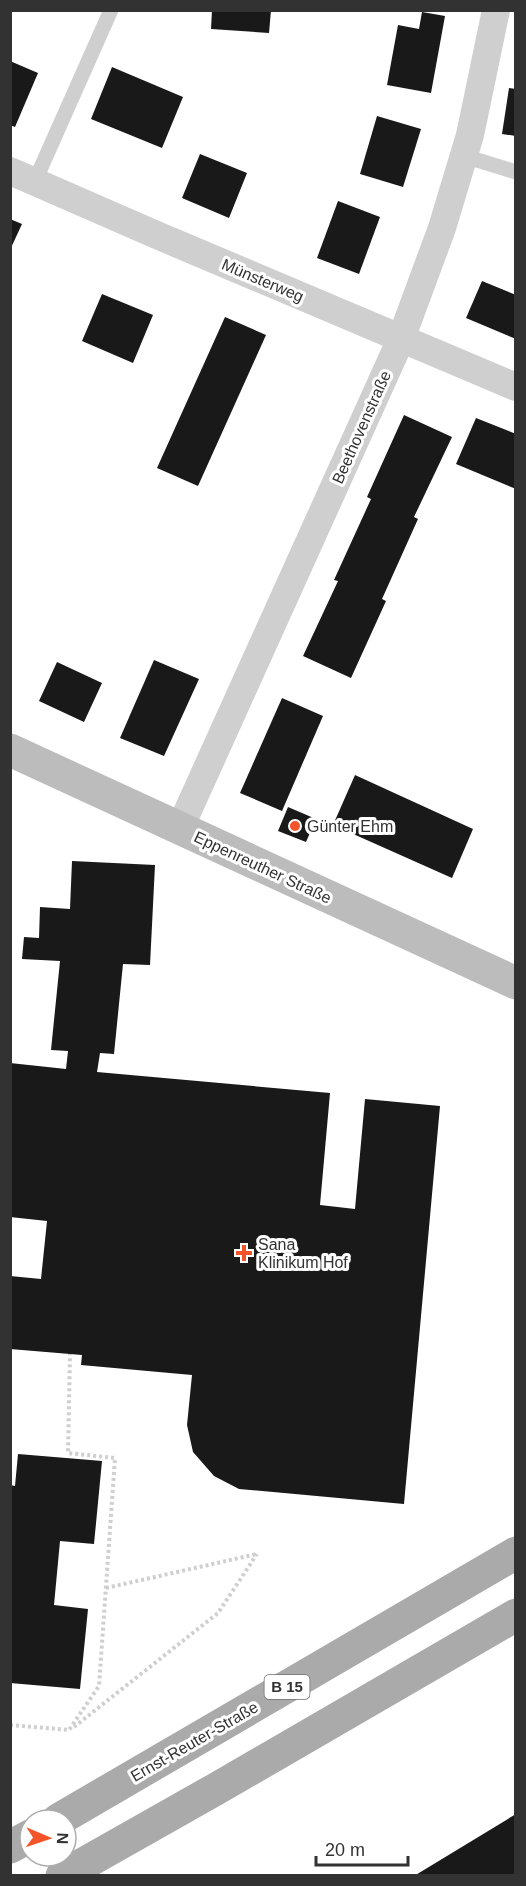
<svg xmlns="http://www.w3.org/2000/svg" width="526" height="1886" viewBox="0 0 526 1886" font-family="Arial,sans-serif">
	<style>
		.building { fill: #191919 }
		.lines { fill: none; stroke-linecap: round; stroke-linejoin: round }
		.path { stroke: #cfcfcf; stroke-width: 4; stroke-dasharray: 3 3; stroke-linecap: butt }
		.service { stroke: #cfcfcf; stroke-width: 15 }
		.minor { stroke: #cfcfcf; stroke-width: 28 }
		.secondary { stroke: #bcbcbc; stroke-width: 33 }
		.primary { stroke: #aaa; stroke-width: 33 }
		.poi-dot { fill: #f3542a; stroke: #fff; stroke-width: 2 }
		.labels { text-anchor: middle; stroke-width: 6; stroke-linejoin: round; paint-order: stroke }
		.shield { fill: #fff; stroke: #707070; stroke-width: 1.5 }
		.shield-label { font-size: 15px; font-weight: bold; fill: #323232 }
		.street-label { font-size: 16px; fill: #323232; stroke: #fff }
		.poi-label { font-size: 16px; fill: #323232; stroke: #fff; text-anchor: start }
	</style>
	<rect width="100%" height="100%" fill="#fff"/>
	<!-- building -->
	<g class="building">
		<path d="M212,10H271L269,33L211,29Z"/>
		<path d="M422,12L445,16L431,93L387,85L398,25L419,29Z"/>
		<path d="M10,61L38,73L15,127L10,125Z"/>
		<path d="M112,67L183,97L162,148L91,119Z"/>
		<path d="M509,88L516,89V136L502,134Z"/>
		<path d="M377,116L421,129L403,187L360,174Z"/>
		<path d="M200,154L247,173L229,218L182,198Z"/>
		<path d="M338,201L380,217L359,274L317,258Z"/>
		<path d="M10,219L22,224L10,250Z"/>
		<path d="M482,281L516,295V339L466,318Z"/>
		<path d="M102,294L153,315L133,363L82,341Z"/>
		<path d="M225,317L266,335L198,486L157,468Z"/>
		<path d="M404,415L452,437L414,517L418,519L382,599L386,601L351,678L303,656L338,581L334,580L371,499L367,497Z"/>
		<path d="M476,418L516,434V489L456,464Z"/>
		<path d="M154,660L199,679L164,756L120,738Z"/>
		<path d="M57,662L102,683L84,722L39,701Z"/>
		<path d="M282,698L323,716L282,811L240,793Z"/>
		<path d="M355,775L473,829L452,878L333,825Z"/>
		<path d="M288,807L316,819L306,842L278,831Z"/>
		<path d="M72,861L155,865L150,965L123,964L114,1054L100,1053L97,1072L330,1093L320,1205L355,1209L365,1099L440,1106L404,1504L239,1489L214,1476L193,1452L187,1425L192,1375L81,1365L82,1355L10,1349V1276L41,1279L47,1221L10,1217V1063L66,1069L68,1051L51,1050L60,961L22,959L24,937L39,938L40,907L70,909Z"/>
		<path d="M18,1454L102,1461L94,1544L60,1541L54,1605L88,1609L80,1689L10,1683V1485L15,1486Z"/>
		<path d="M516,1814V1876H414Z"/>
	</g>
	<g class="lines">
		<!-- path -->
		<g class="path">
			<path d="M106,1588L257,1554"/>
			<path d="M10,1725L69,1730L99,1686L115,1458L68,1453L70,1354"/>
			<path d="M74,1727L218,1613L257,1554"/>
		</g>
		<!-- service -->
		<g class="service">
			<path d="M464,156L516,172"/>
			<path d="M35,181L111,10"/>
		</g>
		<!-- minor -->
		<g class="minor">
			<path d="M10,171L152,233L516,387"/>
			<path d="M180,828L401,339L442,228L470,135L496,10"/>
		</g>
		<!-- secondary -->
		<path class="secondary" d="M10,750L516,983"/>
		<!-- primary -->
		<g class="primary">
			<path d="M58,1820L516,1553"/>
			<path d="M10,1847L30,1836"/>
			<path d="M62,1876L216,1789L516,1615"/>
		</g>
	</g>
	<!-- markers -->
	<g class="poi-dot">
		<circle cx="295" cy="826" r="6"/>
		<path d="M241 1244h6v6h6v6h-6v6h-6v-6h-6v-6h6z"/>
	</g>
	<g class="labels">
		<!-- shield labels -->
		<rect class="shield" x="264.5" y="1675" width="45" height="24" rx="4.5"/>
		<g class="shield-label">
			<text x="287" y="1692">B 15</text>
		</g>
		<!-- street labels -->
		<g class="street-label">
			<text transform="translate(263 280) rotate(23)" y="6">Münsterweg</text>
			<text transform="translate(361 427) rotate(-66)" y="6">Beethovenstraße</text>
			<text transform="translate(263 867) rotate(25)" y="6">Eppenreuther Straße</text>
			<text transform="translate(194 1741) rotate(-30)" y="6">Ernst-Reuter-Straße</text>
		</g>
		<!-- poi labels -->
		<g class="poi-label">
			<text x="307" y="832">Günter Ehm</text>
			<text x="258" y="1250">Sana<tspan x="258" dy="18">Klinikum Hof</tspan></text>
		</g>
	</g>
	<!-- border -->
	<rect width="526" height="1886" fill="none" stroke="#323232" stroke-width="24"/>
	<!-- north arrow -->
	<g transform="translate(48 1838) rotate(92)"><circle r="28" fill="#ffffff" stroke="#adadad" stroke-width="1.5"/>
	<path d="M0-4.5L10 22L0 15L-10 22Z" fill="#f3542a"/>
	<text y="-9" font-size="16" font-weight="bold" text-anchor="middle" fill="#323232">N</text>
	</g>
	<!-- scale -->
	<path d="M316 1856v9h92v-9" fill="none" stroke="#323232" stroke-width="3"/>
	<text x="325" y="1856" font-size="18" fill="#323232" stroke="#ffffff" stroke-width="4.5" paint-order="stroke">20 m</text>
</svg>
